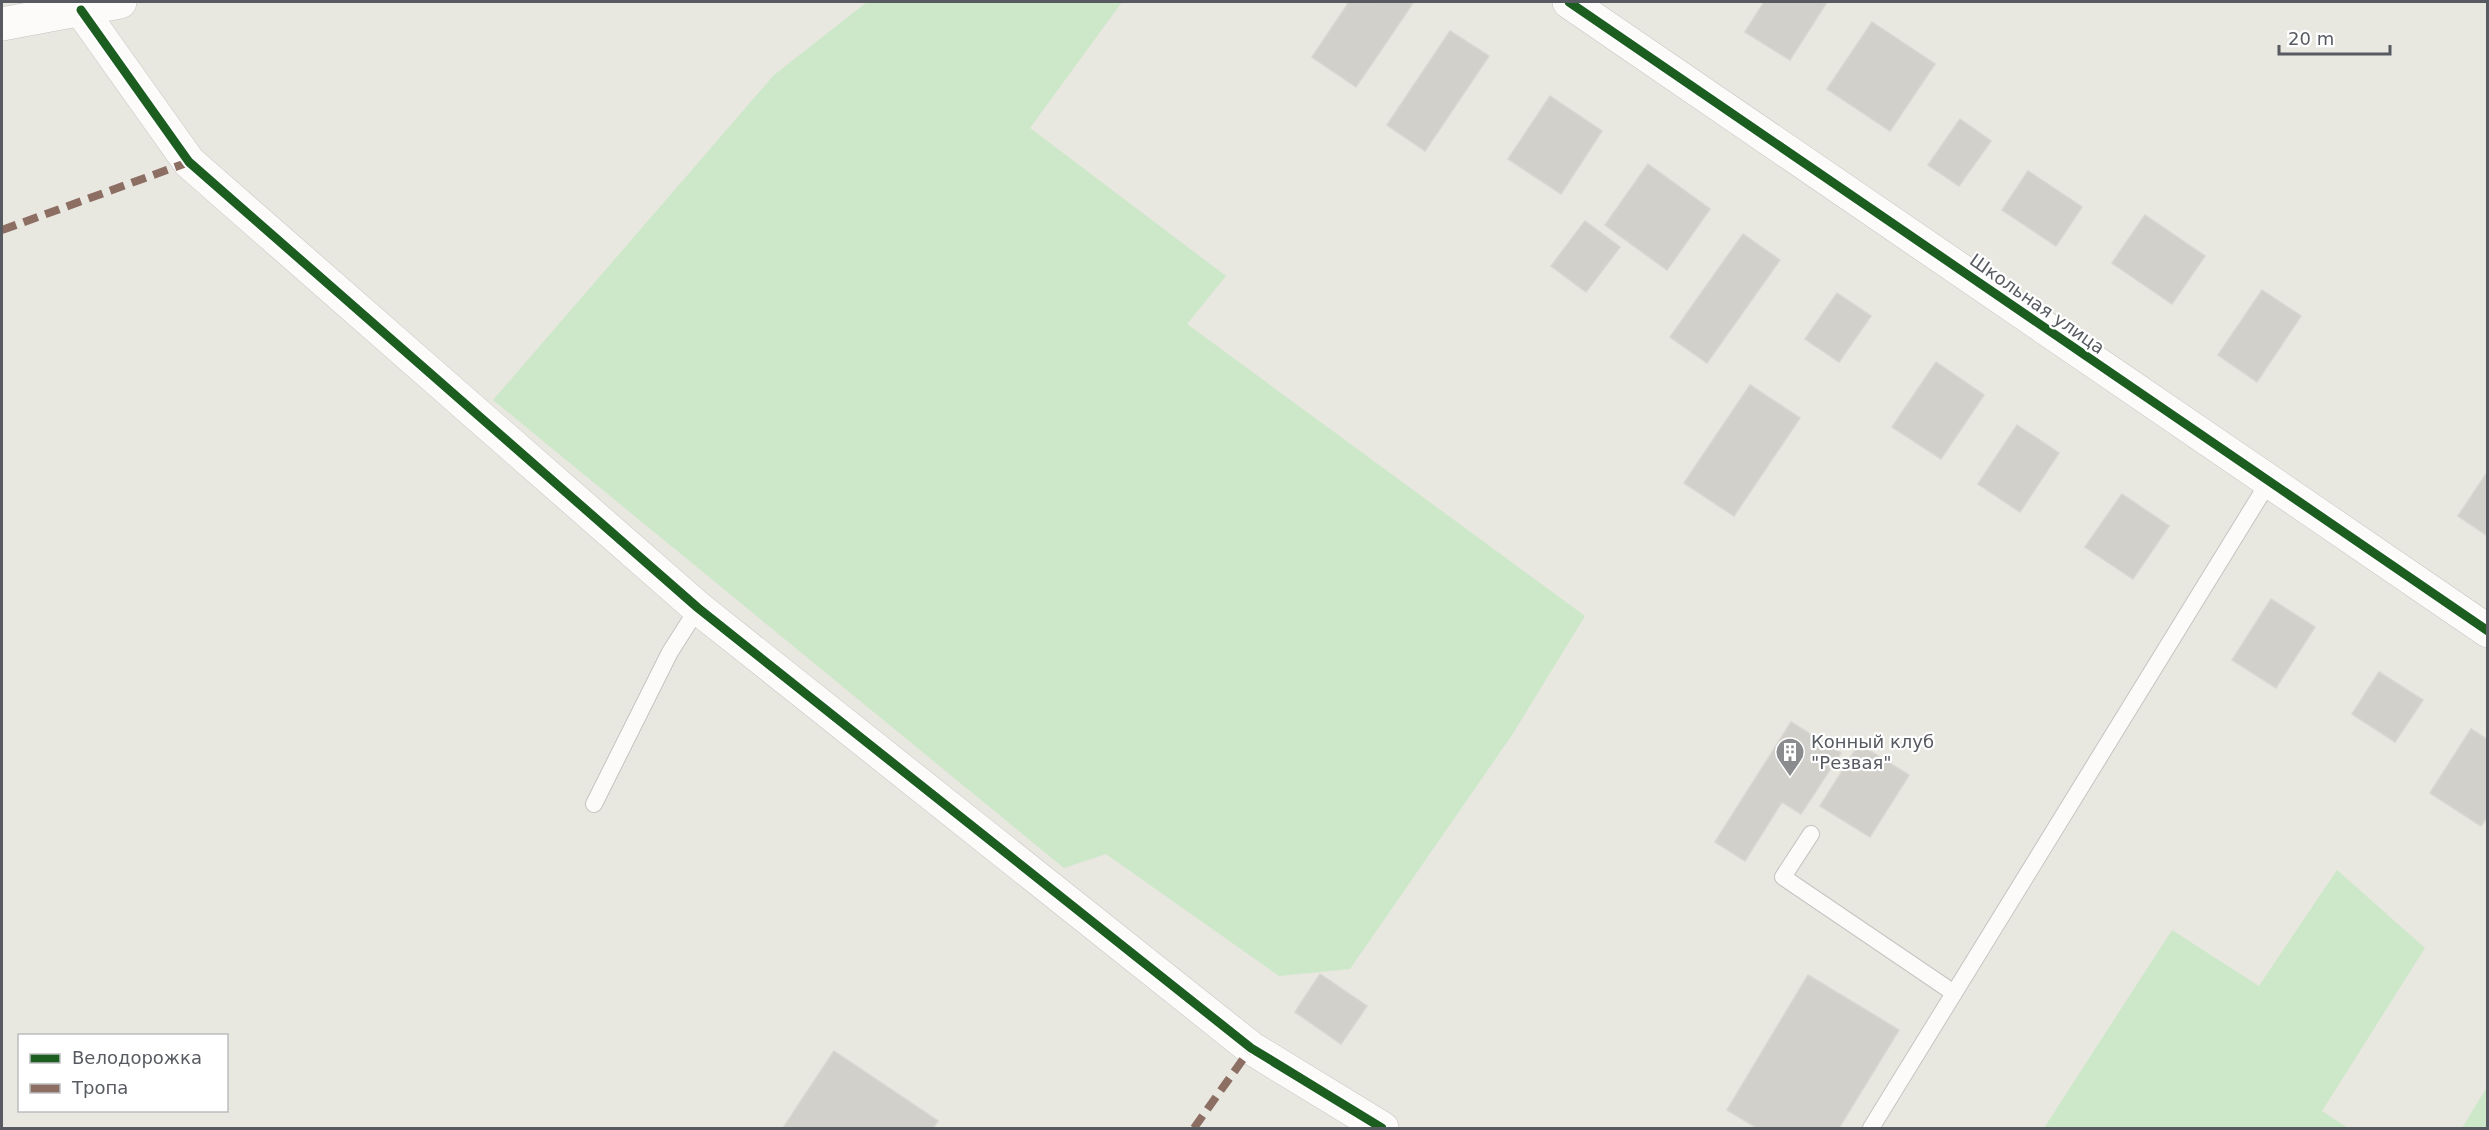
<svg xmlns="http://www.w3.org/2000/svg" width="2489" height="1130" viewBox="0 0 2489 1130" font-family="'DejaVu Sans',sans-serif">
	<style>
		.green { fill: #cce8c9 }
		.building { fill: #d2d0cb; stroke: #d8d6d0; stroke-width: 1.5 }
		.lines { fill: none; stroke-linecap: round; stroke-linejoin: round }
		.service-casing { stroke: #c4c5c3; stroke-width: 18 }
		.minor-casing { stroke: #c4c5c3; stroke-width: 34 }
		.service { stroke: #fcfbfa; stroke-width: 16 }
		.minor { stroke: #fcfbfa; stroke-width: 33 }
		.quiet { stroke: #8d6e63; stroke-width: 8; stroke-dasharray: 15 8; stroke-linecap: butt }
		.cycleway-casing { stroke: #fff; stroke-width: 13 }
		.cycleway { stroke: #1b5e20; stroke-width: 9 }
		.labels { text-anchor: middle; stroke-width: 4.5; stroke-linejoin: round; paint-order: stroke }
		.street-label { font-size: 18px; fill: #575b61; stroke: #fff }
		.poi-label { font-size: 18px; fill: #575b61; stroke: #fff; text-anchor: start }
	</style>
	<rect width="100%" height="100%" fill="#e8e7e0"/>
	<!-- green -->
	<g class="green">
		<path d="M867,2H1122L1030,128L1226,276L1187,324L1585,616L1512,735L1350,969L1279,976L1106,854L1064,868L493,400L774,75Z"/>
		<path d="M2337,870L2425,948L2322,1111L2348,1128H2044L2172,930L2259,986Z"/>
		<path d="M2487,1087V1128H2462Z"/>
	</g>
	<!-- building -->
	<g class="building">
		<path d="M1349,2L1413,3L1356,87L1312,57Z"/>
		<path d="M1764,2H1827L1790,60L1745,32Z"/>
		<path d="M1872,22L1935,64L1890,131L1827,89Z"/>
		<path d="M1450,31L1489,56L1425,151L1387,125Z"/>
		<path d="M1550,96L1602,131L1561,194L1508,159Z"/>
		<path d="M1960,119L1991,141L1959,186L1928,165Z"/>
		<path d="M1648,164L1710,209L1667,270L1605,225Z"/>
		<path d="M2028,171L2082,207L2056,246L2002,210Z"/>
		<path d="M2145,215L2205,256L2172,304L2112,263Z"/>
		<path d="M1585,221L1620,247L1586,292L1551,266Z"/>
		<path d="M1743,234L1780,260L1707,363L1670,337Z"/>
		<path d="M2262,290L2301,316L2257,382L2218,355Z"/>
		<path d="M1837,293L1871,316L1839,362L1805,339Z"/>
		<path d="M1936,362L1984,395L1941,459L1892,427Z"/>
		<path d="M1750,385L1800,418L1734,516L1684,483Z"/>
		<path d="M2017,425L2059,453L2020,512L1978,484Z"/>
		<path d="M2488,471V536L2458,516Z"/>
		<path d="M2122,494L2169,526L2133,579L2085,547Z"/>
		<path d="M2271,599L2315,627L2276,688L2232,660Z"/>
		<path d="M2379,672L2423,700L2395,742L2352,714Z"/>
		<path d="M1791,722L1841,753L1801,814L1782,802L1745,861L1715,842Z"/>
		<path d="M2471,729L2488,740V816L2481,826L2430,793Z"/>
		<path d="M1859,744L1909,775L1870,837L1820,806Z"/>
		<path d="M1320,974L1367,1006L1341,1044L1295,1012Z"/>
		<path d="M1808,975L1899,1030L1839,1128H1757L1727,1110Z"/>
		<path d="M834,1051L938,1121L933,1128H783Z"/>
	</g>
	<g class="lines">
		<!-- service casing -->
		<g class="service-casing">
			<g id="service">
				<path d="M594,804L670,652L698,608"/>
				<path d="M1811,834L1783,877L1954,993"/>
				<path d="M1871,1128L2268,483"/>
			</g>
		</g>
		<!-- minor casing -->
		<g class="minor-casing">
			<g id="minor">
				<path d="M1569,2L2488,631"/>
				<path d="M81,10L189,162L698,608L1251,1048L1382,1128"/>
				<path d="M2,24L120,2"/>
			</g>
		</g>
		<!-- service -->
		<use href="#service" class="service"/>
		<!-- minor -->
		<use href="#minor" class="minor"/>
		<!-- quiet -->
		<g class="quiet">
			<path d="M2,230L189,162"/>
			<path d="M1194,1128L1251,1048"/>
		</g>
		<!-- cycleway casing -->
		<g class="cycleway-casing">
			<g id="cycleway">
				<path d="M1569,2L2488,631"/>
				<path d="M81,10L189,162L698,608L1251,1048L1382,1128"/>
			</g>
		</g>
		<!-- cycleway -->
		<use href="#cycleway" class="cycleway"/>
	</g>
	<!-- icons -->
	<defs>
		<g id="building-pin" transform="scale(1.5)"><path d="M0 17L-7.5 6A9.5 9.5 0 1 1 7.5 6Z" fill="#8a8c8d" stroke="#fff"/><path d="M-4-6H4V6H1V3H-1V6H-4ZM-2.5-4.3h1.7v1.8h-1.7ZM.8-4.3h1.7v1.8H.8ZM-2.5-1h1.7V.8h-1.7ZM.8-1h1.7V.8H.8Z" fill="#fff"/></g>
	</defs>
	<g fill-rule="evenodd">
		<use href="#building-pin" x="1790" y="752"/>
	</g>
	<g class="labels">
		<!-- street labels -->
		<g class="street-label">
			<text transform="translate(2037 304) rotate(35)" y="6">Школьная улица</text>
		</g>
		<!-- poi labels -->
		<g class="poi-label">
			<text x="1811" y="748">Конный клуб<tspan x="1811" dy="21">"Резвая"</tspan></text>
		</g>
	</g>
	<!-- border -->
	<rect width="2489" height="1130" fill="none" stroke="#575b61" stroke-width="6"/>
	<!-- legend -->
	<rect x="18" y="1034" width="210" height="78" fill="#ffffff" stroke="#bcbdc0" stroke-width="1.5"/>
	<rect x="30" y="1054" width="30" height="9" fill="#1b5e20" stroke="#bcbdc0" stroke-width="1.5"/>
	<text x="72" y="1064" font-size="18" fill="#575b61">Велодорожка</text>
	<rect x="30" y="1084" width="30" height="9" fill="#8d6e63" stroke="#bcbdc0" stroke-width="1.5"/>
	<text x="72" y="1094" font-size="18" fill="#575b61">Тропа</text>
	<!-- scale -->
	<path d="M2279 45v9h111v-9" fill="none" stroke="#575b61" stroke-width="3"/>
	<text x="2288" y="45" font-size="18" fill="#575b61" stroke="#ffffff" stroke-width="4.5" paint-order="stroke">20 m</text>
</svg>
